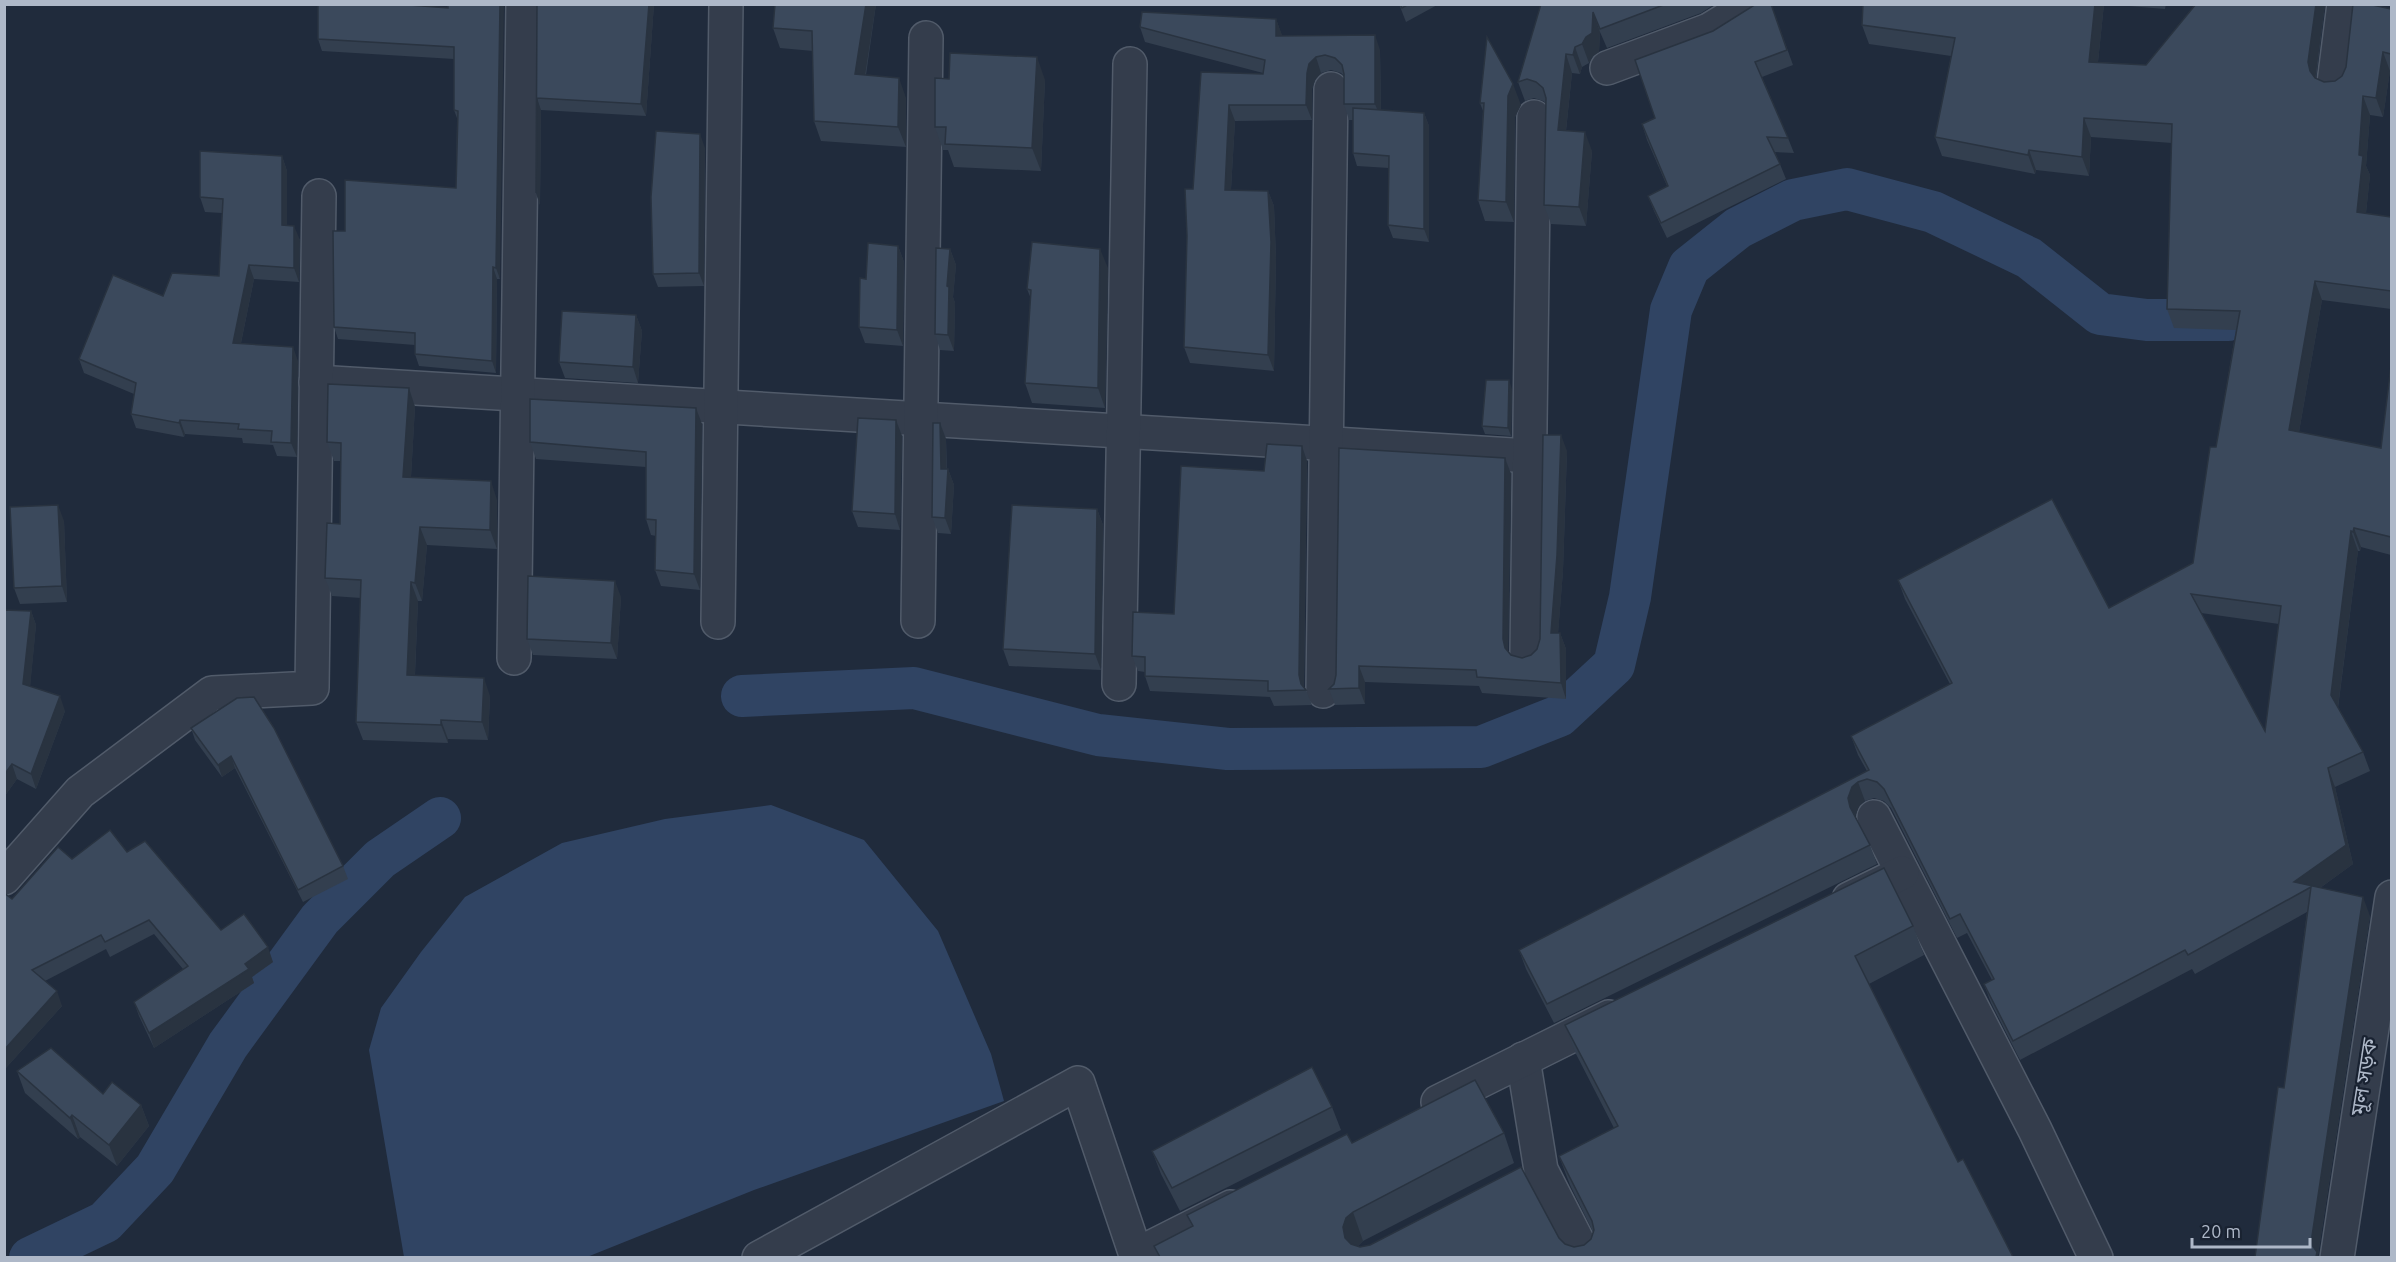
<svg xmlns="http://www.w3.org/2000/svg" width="2396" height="1262" viewBox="0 0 2396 1262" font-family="Ubuntu,'Noto Sans Bengali',sans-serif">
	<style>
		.water { fill: #304463 }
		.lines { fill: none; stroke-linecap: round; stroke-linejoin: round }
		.canal { stroke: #304463; stroke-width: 42 }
		.minor-casing { stroke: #515b6a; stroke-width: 36 }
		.minor { stroke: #343d4c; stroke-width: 33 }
		.wall { fill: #333f4f; fill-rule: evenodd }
		.shaded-wall { fill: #293340 }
		.building { fill: #3b495c; stroke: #293340; stroke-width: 1.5; fill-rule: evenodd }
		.labels { text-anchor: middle; stroke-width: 4.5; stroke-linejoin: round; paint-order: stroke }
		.street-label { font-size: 21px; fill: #aeb8c8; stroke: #192231 }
	</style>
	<rect width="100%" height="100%" fill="#202b3c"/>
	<!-- water -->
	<path class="water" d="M771,805L864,840L938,931L991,1054L1004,1101L754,1190L587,1257H404L369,1050L381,1008L421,952L465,897L562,843L665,819Z"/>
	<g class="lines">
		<!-- canal -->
		<g class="canal">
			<path d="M742,696L914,688L1098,735L1228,749L1481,747L1559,716L1614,665L1630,597L1671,310L1689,267L1738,228L1793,200L1847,189L1933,212L2029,258L2100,314L2147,320H2228"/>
			<path d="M30,1258L105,1222L155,1169L228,1045L320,919L380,859L440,818"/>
		</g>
		<!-- minor casing -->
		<g class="minor-casing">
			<g id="minor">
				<path d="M1607,68L1709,30L1752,4"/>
				<path d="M2334,83L2344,4"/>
				<path d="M316,382L1530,456"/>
				<path d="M918,621L926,38"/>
				<path d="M718,622L726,4"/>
				<path d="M1527,655L1534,117"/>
				<path d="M514,658L523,4"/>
				<path d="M1119,684L1130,64"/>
				<path d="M1323,691L1331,89"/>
				<path d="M1874,817L2035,1130L2096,1258"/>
				<path d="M4,878L80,792L212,693L312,688L319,196"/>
				<path d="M1849,899L1902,873"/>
				<path d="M1523,1059L1541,1170L1586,1258"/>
				<path d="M1438,1102L1609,1017"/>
				<path d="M759,1258L1078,1083L1136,1255L1231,1207"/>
				<path d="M2337,1258L2392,897"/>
			</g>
		</g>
		<!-- minor -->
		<use href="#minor" class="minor"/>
	</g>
	<!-- wall -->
	<g class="wall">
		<path d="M537,4H654L646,116L541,110L540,205L536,193Z"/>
		<path d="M775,4H876L866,75L906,98V147L821,141L814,121L813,51L780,48L773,28Z"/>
		<path d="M1399,4H1439L1406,22Z"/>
		<path d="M1541,4H1715L1701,13L1607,48L1600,32L1599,52L1593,56L1589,63L1582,67L1580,74L1572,73L1566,131L1592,151L1586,226L1551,224L1544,205L1546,103L1543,101L1534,98L1525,101L1518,82Z"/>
		<path d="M1771,4L1793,65L1762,77L1788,138L1794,153L1775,152L1786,179L1667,238L1654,211L1648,196L1667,186L1647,140L1642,124L1655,118L1713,31Z"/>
		<path d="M1863,4H2104L2098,62L2146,65L2196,4H2325L2316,79L2324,82L2335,81L2342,76L2391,9V72L2390,71L2383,117L2370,115L2366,166L2370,175L2366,213L2391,217V309L2322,300L2299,432L2381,448L2391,366V555L2361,547L2360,551H2358L2338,708L2363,752L2370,771L2335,787L2353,864L2320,888L2370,916L2318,1255L2319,1257H2255L2284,1088L2307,912L2195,974L2192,969L2020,1060L1991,1003L1984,984L1992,980L1967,933L1957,938L1891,808L1884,801L1874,798L1865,801L1859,806L1855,816L1870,845L1877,864L1554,1023L1526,969L1519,950L1867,771L1858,755L1851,736L1950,684L1905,599L1898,580L2109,608L2193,563L2216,447L2236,330L2174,328L2167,309L2172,143L2091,137L2089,176L2036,170L2035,174L1942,156L1935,137L1951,56L1869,44L1862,25ZM2201,613L2279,624L2265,731Z"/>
		<path d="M2105,4H2166L2165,9Z"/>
		<path d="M448,8L500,279H497L496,373L419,366L415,354V345L338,339L334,327L345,231L456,188L457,118L454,110V59L322,51L318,39Z"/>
		<path d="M1276,19L1282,36L1380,50L1381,110L1424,113L1429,126V242L1393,238L1388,225L1389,168L1357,166L1353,153V120H1349L1344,104V76L1341,73L1331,70L1321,73L1315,80L1312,89V120L1235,121L1231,190L1268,191L1274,206L1276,258L1274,371L1190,363L1184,347L1201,72L1263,74V73L1145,42L1140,27Z"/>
		<path d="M949,79L1045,80L1041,171L954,167L948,150H943L935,127Z"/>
		<path d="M1480,103L1521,105L1515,117L1514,222L1485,221L1478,200L1483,111Z"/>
		<path d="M705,148L704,286L658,287L653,274Z"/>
		<path d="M282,156L287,171V226L300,240L299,282L254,279L241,343L298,361L297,457L277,456L273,445L243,443L242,438L185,434L184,437L136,428L131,414L134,394L84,373L79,359L163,296L219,276L222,213L205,212L200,197Z"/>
		<path d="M898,246L904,262L903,346L865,343L859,327Z"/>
		<path d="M950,249L956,265L953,297L955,303L954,351L940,350L935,334Z"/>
		<path d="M1108,268L1105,408L1032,403L1025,383L1031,299L1027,289Z"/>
		<path d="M636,315L642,331L638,383L565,378L559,362Z"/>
		<path d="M409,388L415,407L411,477L497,500V549L427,545L422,601H418L415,675L490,696L488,740L448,739V743L363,740L356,722L361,598L332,596L325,578L340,524L341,461H334L327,442Z"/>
		<path d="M1512,389L1511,436L1485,434L1482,426Z"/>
		<path d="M896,420L902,436L900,530L858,527L852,511Z"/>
		<path d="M940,423L946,439L947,469H948L954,485L951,534L938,533L932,517Z"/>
		<path d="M702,424L700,590L661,586L655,570L656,536L651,535L646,519V467L536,459L530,442Z"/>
		<path d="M1302,446L1307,461L1304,688L1306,690L1312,705L1274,706L1270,697L1150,691L1145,676V672L1138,671L1132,656L1174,614L1264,471Z"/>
		<path d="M1567,451L1563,571L1558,633H1560L1566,649V699L1482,693L1479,686L1365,682V704L1335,705L1329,689L1505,458L1511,474L1508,652L1511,655L1522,658L1531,655L1537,649L1540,639Z"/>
		<path d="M1097,509L1103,525L1101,670L1009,666L1003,649Z"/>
		<path d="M64,521L67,602L20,604L14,588Z"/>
		<path d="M621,597L617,659L533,655L527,639Z"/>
		<path d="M31,611L36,625L30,686L65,711L36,789L17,779L4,797Z"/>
		<path d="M254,697L343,866L348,879L303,902L235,768L222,777L195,740L191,728Z"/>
		<path d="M127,852L221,930L273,962L252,977L254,983L154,1048L139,1016L134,1002L183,969L154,934L110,957L106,949L45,981L62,1006L4,1070L12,899L72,859Z"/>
		<path d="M1913,926L1924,955L1869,984L1958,1162L2013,1257H1158L1154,1246L1191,1227L1187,1215L1352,1143L1504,1133L1514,1163L1363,1241L1358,1246L1360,1247L1559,1238L1565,1244L1574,1247L1584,1245L1591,1239L1593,1232L1570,1185L1559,1156L1614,1128L1576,1054L1565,1025Z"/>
		<path d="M17,1071L141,1105L149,1126L117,1166L80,1137L78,1139L25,1093Z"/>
		<path d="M1332,1107L1341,1130L1180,1211L1161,1174L1152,1151Z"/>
	</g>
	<!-- shaded-wall -->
	<g class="shaded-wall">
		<path d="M500,4H504L500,279L496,268Z"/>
		<path d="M649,4H654L646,116L641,104Z"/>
		<path d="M866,4H876L862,95L855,74Z"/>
		<path d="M2095,4H2104L2096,81L2089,62Z"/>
		<path d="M2316,4H2325L2315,81L2310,71L2308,62Z"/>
		<path d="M1593,12L1600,32L1599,52L1593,56L1589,63L1582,44Z"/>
		<path d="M1276,19L1282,35V52L1276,36Z"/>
		<path d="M1375,35L1380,50L1381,119L1375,104Z"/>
		<path d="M1575,47L1582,67L1580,74L1573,55Z"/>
		<path d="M2383,52L2390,71L2383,117L2376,98Z"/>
		<path d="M1566,54L1572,73L1564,149L1558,130Z"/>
		<path d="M1037,57L1045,80L1041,171L1032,148Z"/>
		<path d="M1316,57L1321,73L1315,80L1312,89V120L1306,105L1307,73L1309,64Z"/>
		<path d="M899,78L906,98V147L898,127Z"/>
		<path d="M1513,84L1521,105L1515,117L1514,222L1506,202L1508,96Z"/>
		<path d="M2363,96L2370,115L2366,166L2370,175L2364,231L2357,212L2359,155Z"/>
		<path d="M537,98L541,110L540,205L536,193Z"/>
		<path d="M1229,105L1235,121L1230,205L1225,190Z"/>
		<path d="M1424,113L1429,126V242L1424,229Z"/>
		<path d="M2084,118L2091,137L2089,176L2082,157Z"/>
		<path d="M1585,132L1592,151L1586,226L1579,207Z"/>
		<path d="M700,134L705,148L704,286L699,273Z"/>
		<path d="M2029,150L2036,170L2035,174L2028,155Z"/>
		<path d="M282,156L287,171V239L282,225Z"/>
		<path d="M1268,191L1274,206L1276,258L1274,371L1268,355Z"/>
		<path d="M294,226L300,240L299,282L294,268Z"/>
		<path d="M898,246L904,262L903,346L897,330Z"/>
		<path d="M950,249L956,265L953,297L955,303L954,351L948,335L947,286Z"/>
		<path d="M1100,249L1108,268L1105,408L1098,388Z"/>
		<path d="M249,265L254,279L238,357L233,343Z"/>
		<path d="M493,267L497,279L496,373L492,361Z"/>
		<path d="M2315,281L2322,300L2296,449L2289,430Z"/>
		<path d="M636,315L642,331L638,383L633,367Z"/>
		<path d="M293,347L298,361L297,457L291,443Z"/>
		<path d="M1509,380L1512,389L1511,436L1508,428Z"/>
		<path d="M409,388L415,407L410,495L403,477Z"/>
		<path d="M696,408L702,424L700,590L694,574Z"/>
		<path d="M180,420L185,434L184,437L179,423Z"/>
		<path d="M896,420L902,436L900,530L895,514Z"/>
		<path d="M940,423L946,439L947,485L941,469Z"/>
		<path d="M1561,435L1567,451L1563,571L1557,648L1551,633Z"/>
		<path d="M1302,446L1307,461L1304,691L1303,690L1299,675Z"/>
		<path d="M1505,458L1511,474L1508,655L1505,648L1503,639Z"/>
		<path d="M948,469L954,485L951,534L945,518Z"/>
		<path d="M491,481L497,500V549L490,530Z"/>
		<path d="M58,505L64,521L67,602L62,586Z"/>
		<path d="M1097,509L1103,525L1101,670L1095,654Z"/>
		<path d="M420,527L427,545L422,601L415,583Z"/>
		<path d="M2354,528L2361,547L2360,551L2353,532Z"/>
		<path d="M2351,531L2358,551L2337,714L2331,695Z"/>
		<path d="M615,581L621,597L617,659L611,643Z"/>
		<path d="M411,582L418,601L414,693L407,675Z"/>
		<path d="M31,611L36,625L29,699L23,684Z"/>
		<path d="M1560,633L1566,649V699L1561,683Z"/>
		<path d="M1359,666L1365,682V704L1359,688Z"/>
		<path d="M484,678L490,696L488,740L482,722Z"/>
		<path d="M60,696L65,711L36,789L31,774Z"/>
		<path d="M441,720L448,739V743L441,725Z"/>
		<path d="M231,756L235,768L222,777L218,765Z"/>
		<path d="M12,764L17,779L4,797V775Z"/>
		<path d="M2328,768L2335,787L2353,864L2313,893L2311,887L2294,882Z"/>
		<path d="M1858,782L1865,801L1859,806L1855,817L1850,807L1848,798L1852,787Z"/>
		<path d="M2363,897L2370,916L2318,1255L2319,1257H2316L2312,1245V1236Z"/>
		<path d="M268,947L273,962L252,977L254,983L154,1048L149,1033Z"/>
		<path d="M57,991L62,1006L4,1070V1050Z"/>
		<path d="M141,1105L149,1126L117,1166L109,1145Z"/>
		<path d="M72,1115L80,1137L78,1139L70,1118Z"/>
		<path d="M1353,1212L1363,1241L1357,1247L1353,1257L1345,1238L1343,1227L1346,1218Z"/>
	</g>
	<!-- building -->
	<g class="building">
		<path d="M318,4H396L448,8V4H500L496,268L493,267L492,361L415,354V333L334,327L333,231H345V180L456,188L458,111L454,110V47L318,39Z"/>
		<path d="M537,4H649L641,104L537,98L536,193Z"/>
		<path d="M775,4H866L855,74L899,78L898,127L814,121L812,31L773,28Z"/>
		<path d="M1400,4H1409L1402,8Z"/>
		<path d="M1541,4H1666L1600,29L1593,12L1592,33L1586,37L1582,44L1575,47L1573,55L1566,54L1558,130L1585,132L1579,207L1544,205L1546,98L1543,88L1536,82L1527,79L1518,82Z"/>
		<path d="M1756,4H1771L1787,50L1755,62L1788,138L1767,137L1780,164L1661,223L1648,196L1668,186L1642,124L1655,118L1635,60L1713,31Z"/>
		<path d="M1863,4H2095L2089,62L2146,65L2196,4H2316L2308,62L2310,71L2315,78L2324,82L2335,81L2342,76L2346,67L2353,4H2368L2391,9V54L2383,52L2376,98L2363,96L2359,155L2363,156L2357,212L2391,217V291L2315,281L2289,430L2381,448L2391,366V537L2354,528L2353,532L2351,531L2331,695L2363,752L2328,768L2346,845L2294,882L2363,897L2312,1236V1245L2317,1252L2316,1257H2255L2278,1087L2284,1088L2311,887L2188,955L2185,950L2013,1041L1984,984L1994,979L1960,914L1950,919L1884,789L1877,782L1867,779L1858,782L1852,787L1848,798L1850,807L1870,845L1547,1004L1519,950L1869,770L1851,736L1952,683L1898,580L2052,499L2109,608L2193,563L2210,447H2216L2240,311L2167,309L2172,124L2084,118L2082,157L2029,150L2028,155L1935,137L1955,38L1862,25ZM2191,594L2281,606L2265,731Z"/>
		<path d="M1142,12L1276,19V36L1375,35V104H1344V74L1342,65L1335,58L1325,55L1316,57L1309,64L1307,73L1306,105H1229L1225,190L1268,191L1271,242L1268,355L1184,347L1187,236L1185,189H1193L1201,72L1263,74L1265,60L1140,27Z"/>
		<path d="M1487,37L1513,84L1508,96L1506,202L1478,200L1484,103H1480Z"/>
		<path d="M950,53L1037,57L1032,148L945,144L946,127H935V78L949,79Z"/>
		<path d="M1353,108L1424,113V229L1388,225L1389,156L1353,153Z"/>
		<path d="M656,131L700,134L699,273L653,274L651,197Z"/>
		<path d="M200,151L282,156V225L294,226V268L249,265L233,343L293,347L291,443L271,442L272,431L238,429L239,424L180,420L179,423L131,414L136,383L79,359L113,275L163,296L172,273L219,276L223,199L200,197Z"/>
		<path d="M1032,242L1100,249L1098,388L1025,383L1031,290L1027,289Z"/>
		<path d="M868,243L898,246L897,330L859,327L860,278L866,279Z"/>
		<path d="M936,248L950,249L947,286L949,287L948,335L935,334Z"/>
		<path d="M562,311L636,315L633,367L559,362Z"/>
		<path d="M1486,380H1509L1508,428L1482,426Z"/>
		<path d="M328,384L409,388L403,477L491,481L490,530L420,527L415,583L411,582L407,675L484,678L482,722L441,720V725L356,722L361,580L325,578L327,523L340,524L341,443L327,442Z"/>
		<path d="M530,399L696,408L694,574L655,570L656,520L646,519V452L530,442Z"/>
		<path d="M858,418L896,420L895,514L852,511Z"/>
		<path d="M933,423H940L941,469H948L945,518L932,517Z"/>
		<path d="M1543,435H1561L1557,555L1551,633H1560L1561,683L1477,677L1476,670L1359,666V688L1329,689L1334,684L1336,675L1339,448L1505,458L1503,639L1505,648L1511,655L1522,658L1531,655L1537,649L1540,639Z"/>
		<path d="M1267,444L1302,446L1299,675L1301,684L1306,690L1268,691V681L1145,676V657L1132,656L1133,612L1174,614L1181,466L1264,471Z"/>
		<path d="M58,505L62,586L14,588L10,507Z"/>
		<path d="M1012,505L1097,509L1095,654L1003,649Z"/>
		<path d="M528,576L615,581L611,643L527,639Z"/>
		<path d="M4,610L31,611L23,684L60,696L31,774L12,764L4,775Z"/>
		<path d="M254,697L274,728L343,866L298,890L231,756L218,765L191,728L237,698Z"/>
		<path d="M110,830L127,852L145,841L221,930L244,914L268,947L245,964L249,969L149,1033L134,1002L188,966L149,920L105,942L101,935L32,970L57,991L4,1050V893L12,899L58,847L72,859Z"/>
		<path d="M1884,868L1913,926L1855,956L1958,1162L1963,1159L2013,1257H1160L1154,1246L1193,1226L1187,1215L1347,1134L1352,1143L1475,1080L1504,1133L1353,1212L1346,1218L1343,1227L1345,1238L1351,1244L1360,1247L1370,1245L1521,1167L1559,1238L1565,1244L1574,1247L1584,1245L1591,1239L1594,1230L1592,1221L1559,1156L1618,1126L1565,1025Z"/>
		<path d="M51,1048L103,1094L112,1082L141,1105L109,1145L72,1115L70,1118L17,1071Z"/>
		<path d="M1312,1067L1332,1107L1172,1188L1152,1151Z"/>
	</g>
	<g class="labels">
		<!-- street labels -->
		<g class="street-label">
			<text transform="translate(2364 1077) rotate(-81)" y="7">মূল সড়ক</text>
		</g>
	</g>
	<!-- border -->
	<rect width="2396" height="1262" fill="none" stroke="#aeb8c8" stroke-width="12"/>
	<!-- scale -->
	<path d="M2192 1238v9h118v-9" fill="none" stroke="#aeb8c8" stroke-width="3"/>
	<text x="2201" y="1238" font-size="18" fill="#aeb8c8" stroke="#192231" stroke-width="4.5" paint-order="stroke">20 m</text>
</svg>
